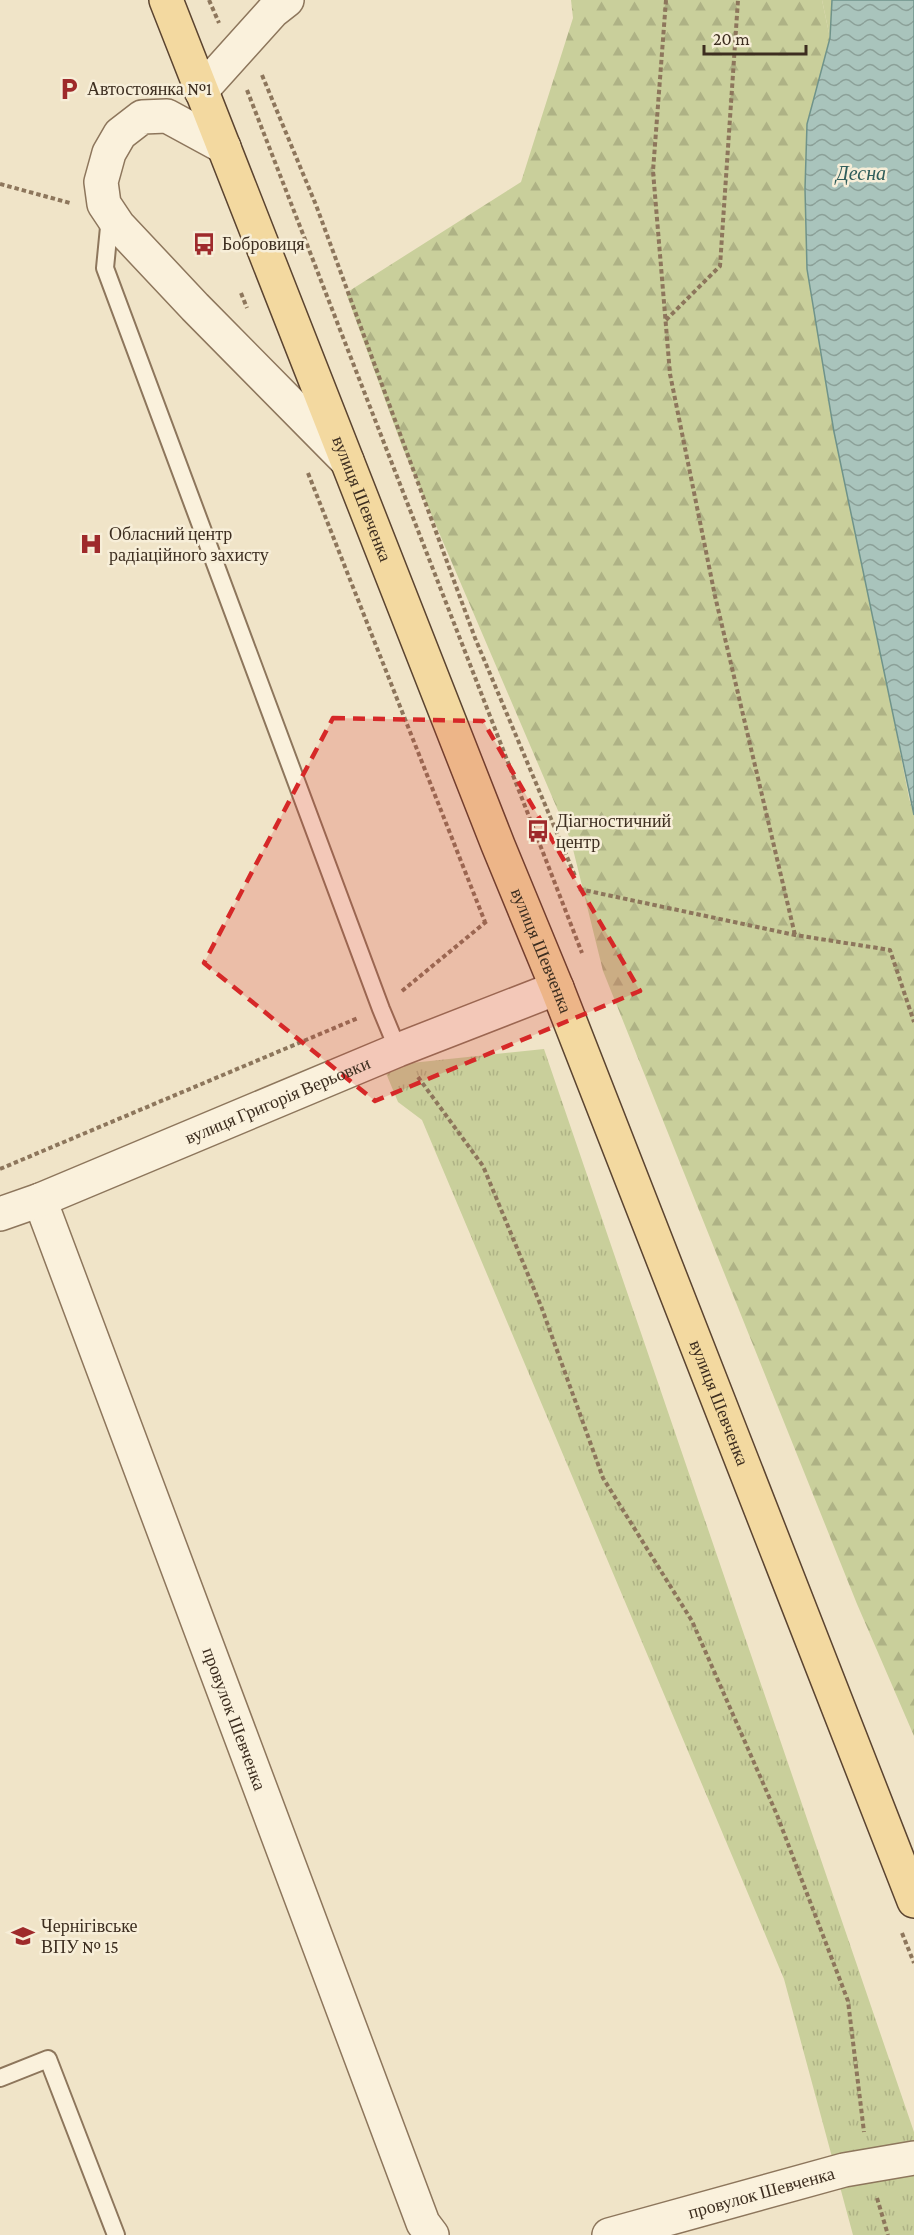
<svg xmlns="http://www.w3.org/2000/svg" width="914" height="2235" viewBox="0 0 914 2235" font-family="'Crimson Pro',serif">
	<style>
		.grass { fill: url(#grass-tufts) }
		.forest { fill: url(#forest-firs) }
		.park { fill: #c9cf9b }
		.water { fill: url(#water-waves); stroke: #6f938a; stroke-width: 1.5 }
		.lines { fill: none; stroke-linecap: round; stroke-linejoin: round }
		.service-casing { stroke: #8d765c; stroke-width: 20 }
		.minor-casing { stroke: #8d765c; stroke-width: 36 }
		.primary-casing { stroke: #5b4430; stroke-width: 36 }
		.path { stroke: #8d765c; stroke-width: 4; stroke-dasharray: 4.5 3; stroke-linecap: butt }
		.service { stroke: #faf1dc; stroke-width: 16 }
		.minor { stroke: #faf1dc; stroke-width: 33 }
		.primary { stroke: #f3d9a0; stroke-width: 33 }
		.marked { fill: #d62828; fill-opacity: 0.2; stroke: #d62828; stroke-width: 4.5; stroke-dasharray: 12 8; stroke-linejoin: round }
		.labels { text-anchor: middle; stroke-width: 5; stroke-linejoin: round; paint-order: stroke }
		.poi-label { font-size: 18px; fill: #3d2e20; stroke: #f7eed8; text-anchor: start }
		.street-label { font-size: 18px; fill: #3d2e20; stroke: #f7eed8 }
		.water-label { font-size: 20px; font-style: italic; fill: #2f5d5a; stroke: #f7eed8 }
	</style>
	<defs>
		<pattern id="grass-tufts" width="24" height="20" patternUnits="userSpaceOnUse" patternTransform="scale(1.5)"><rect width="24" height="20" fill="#c9cf9b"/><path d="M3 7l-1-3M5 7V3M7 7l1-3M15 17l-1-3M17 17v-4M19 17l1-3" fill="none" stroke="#aeb285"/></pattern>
		<pattern id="forest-firs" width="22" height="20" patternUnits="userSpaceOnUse" patternTransform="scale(1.5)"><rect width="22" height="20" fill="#c9cf9b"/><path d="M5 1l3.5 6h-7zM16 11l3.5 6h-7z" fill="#aeb285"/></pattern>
		<pattern id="water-waves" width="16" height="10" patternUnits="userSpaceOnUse" patternTransform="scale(1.5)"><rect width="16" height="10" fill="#a9c4bc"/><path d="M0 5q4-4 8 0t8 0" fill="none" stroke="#8ba098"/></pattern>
	</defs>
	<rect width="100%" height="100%" fill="#f0e4c8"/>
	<!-- grass -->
	<path class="grass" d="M544,1049L914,2132V2235H853L784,1979L422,1120L398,1102L383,1066Z"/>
	<!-- forest -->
	<path class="forest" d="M571,0H822L830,38L807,124L805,189L807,269L909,798L914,815V1736L857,1604L603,971L571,841L402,446L346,293L521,182L573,18Z"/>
	<!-- park -->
	<path class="park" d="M822,0H832L830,38Z"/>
	<!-- water -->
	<path class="water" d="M832,0H914V815L834,432L807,269L805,189L807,124L830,38Z"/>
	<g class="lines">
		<!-- service casing -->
		<g class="service-casing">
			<g id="service">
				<path d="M110,217L105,268L381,1009L398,1050"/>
				<path d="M0,2078L48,2059L116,2235"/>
			</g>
		</g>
		<!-- minor casing -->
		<g class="minor-casing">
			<g id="minor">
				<path d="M201,91L273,11L287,0"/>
				<path d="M224,147L167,116L142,117L120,134L109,153L101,182L104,204L118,225L195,307L347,461"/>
				<path id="s1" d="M40,1200L423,2223L432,2235"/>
				<path id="s2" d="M0,1214L40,1200L398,1050L557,988"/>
				<path id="s3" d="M609,2235L844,2170L914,2158"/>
			</g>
		</g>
		<!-- primary casing -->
		<g class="primary-casing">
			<g id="primary">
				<path id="s4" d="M166,0L498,845L557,988L914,1901"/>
			</g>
		</g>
		<!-- path -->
		<g class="path">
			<path d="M209,0L219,23"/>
			<path d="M666,0L653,171L670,374L715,596L795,935"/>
			<path d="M262,75L316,205L475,638L575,876"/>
			<path d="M247,90L582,953"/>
			<path d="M0,184L70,203"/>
			<path d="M241,293L247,308"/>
			<path d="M666,320L720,266L738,0"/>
			<path d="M308,473L485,922"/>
			<path d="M579,889L795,935L890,950L914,1022"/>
			<path d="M402,991L487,921"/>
			<path d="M418,1077L483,1166L541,1306L603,1478L692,1621L777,1815L848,2001L864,2132"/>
			<path d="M0,1169L358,1018"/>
			<path d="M902,1933L914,1963"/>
			<path d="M877,2198L888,2235"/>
		</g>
		<!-- service -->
		<use href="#service" class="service"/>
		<!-- minor -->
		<use href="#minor" class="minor"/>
		<!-- primary -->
		<use href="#primary" class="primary"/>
	</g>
	<!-- marked area -->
	<path class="marked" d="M333,718L483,721L640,991L375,1101L204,963Z"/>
	<!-- icons -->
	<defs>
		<g id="parking-bare" transform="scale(1.8)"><path d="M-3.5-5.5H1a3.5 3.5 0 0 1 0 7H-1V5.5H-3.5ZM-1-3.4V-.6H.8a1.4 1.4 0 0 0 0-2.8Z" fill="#9e2a2b" stroke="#f7eed8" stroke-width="2.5" paint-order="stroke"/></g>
		<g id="bus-bare" transform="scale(1.8)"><path d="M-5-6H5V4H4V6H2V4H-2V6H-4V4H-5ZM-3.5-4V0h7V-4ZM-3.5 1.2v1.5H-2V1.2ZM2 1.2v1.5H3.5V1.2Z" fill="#9e2a2b" stroke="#f7eed8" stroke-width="2.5" paint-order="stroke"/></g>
		<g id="hospital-bare" transform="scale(1.8)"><path d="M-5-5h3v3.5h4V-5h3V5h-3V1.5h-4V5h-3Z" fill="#9e2a2b" stroke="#f7eed8" stroke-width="2.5" paint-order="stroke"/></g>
		<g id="university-bare" transform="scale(1.8)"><path d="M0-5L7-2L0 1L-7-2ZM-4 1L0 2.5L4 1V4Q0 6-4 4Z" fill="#9e2a2b" stroke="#f7eed8" stroke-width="2.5" paint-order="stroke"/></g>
	</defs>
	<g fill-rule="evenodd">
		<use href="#parking-bare" x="69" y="89"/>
		<use href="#bus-bare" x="204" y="244"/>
		<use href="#hospital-bare" x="91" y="544"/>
		<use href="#bus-bare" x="538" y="831"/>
		<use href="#university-bare" x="23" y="1936"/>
	</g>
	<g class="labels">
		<!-- poi labels -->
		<g class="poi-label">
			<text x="87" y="95">Автостоянка №1</text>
			<text x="222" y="250">Бобровиця</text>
			<text x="109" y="540">Обласний центр<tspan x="109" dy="21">радіаційного захисту</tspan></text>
			<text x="556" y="827">Діагностичний<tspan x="556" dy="21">центр</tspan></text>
			<text x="41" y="1932">Чернігівське<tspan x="41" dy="21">ВПУ № 15</tspan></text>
		</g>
		<!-- street labels -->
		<g class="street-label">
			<text dy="6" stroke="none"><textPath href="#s4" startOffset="536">вулиця Шевченка</textPath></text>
			<text dy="6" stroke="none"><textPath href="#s4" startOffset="1022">вулиця Шевченка</textPath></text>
			<text dy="6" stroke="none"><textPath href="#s2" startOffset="300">вулиця Григорія Верьовки</textPath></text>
			<text dy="6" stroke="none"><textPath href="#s4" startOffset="1508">вулиця Шевченка</textPath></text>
			<text dy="6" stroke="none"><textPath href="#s1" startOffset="554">провулок Шевченка</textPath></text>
			<text dy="6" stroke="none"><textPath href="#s3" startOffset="158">провулок Шевченка</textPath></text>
		</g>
		<!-- water labels -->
		<g class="water-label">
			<text x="861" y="180">Десна</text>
		</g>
	</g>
	<!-- scale -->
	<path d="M704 45v9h102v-9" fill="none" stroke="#3d2e20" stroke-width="3"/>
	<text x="713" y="45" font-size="18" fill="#3d2e20" stroke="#f7eed8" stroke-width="4.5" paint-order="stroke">20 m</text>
</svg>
